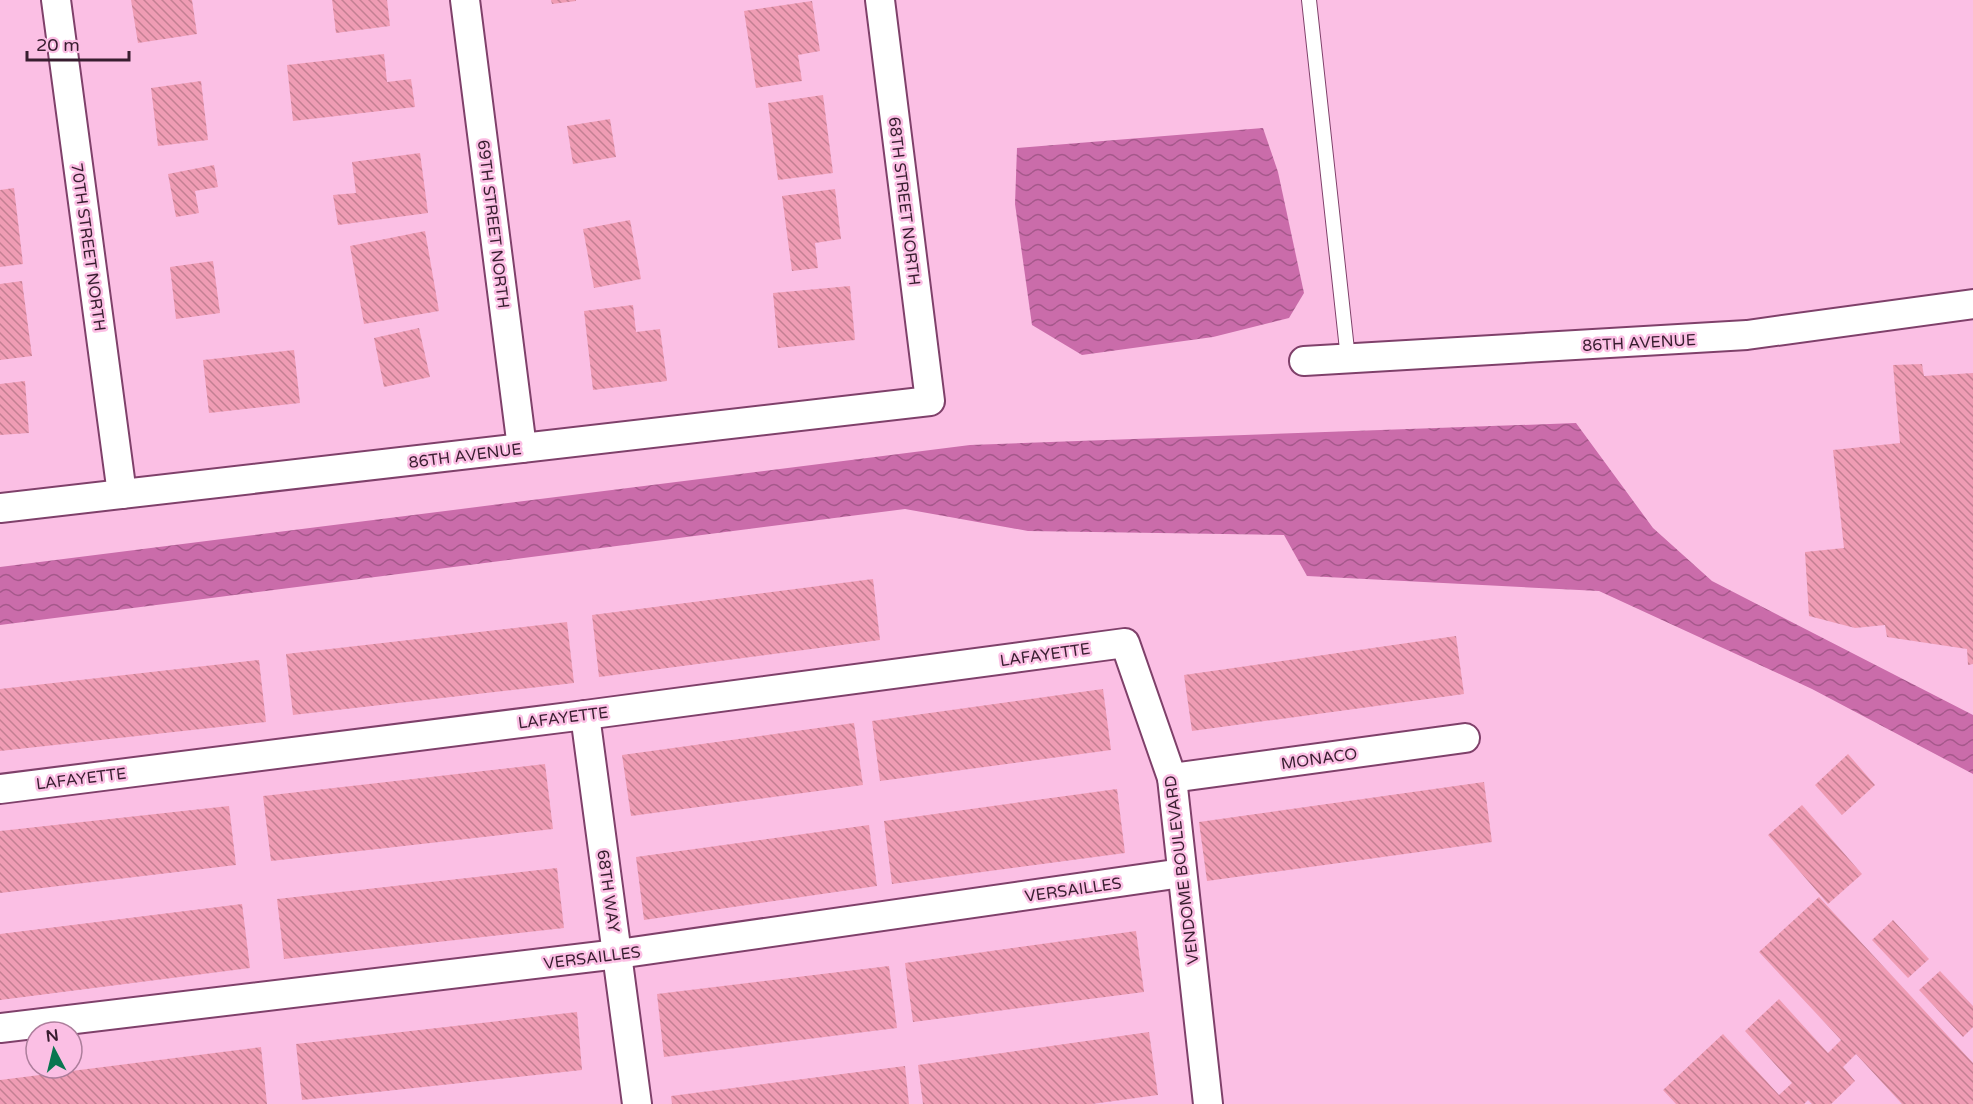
<svg xmlns="http://www.w3.org/2000/svg" width="1973" height="1104" viewBox="0 0 1973 1104" font-family="'Varela Round',sans-serif">
	<style>
		.water { fill: url(#water-waves) }
		.building { fill: url(#building-back-hatch) }
		.lines { fill: none; stroke-linecap: round; stroke-linejoin: round }
		.lane-casing { stroke: #7f406a; stroke-width: 16 }
		.street-casing { stroke: #7f406a; stroke-width: 32 }
		.lane { stroke: #fff; stroke-width: 14 }
		.street { stroke: #fff; stroke-width: 28 }
		.labels { text-anchor: middle; stroke-width: 5; stroke-linejoin: round; paint-order: stroke }
		.street-label { font-size: 16px; fill: #381d2f; stroke: #fbbfe4 }
	</style>
	<defs>
		<pattern id="water-waves" width="16" height="10" patternUnits="userSpaceOnUse" patternTransform="scale(1.5)"><rect width="16" height="10" fill="#ca6caa"/><path d="M0 5q4-4 8 0t8 0" fill="none" stroke="#a5588b"/></pattern>
		<pattern id="building-back-hatch" width="6" height="6" patternUnits="userSpaceOnUse" patternTransform="scale(1.5)"><rect width="6" height="6" fill="#ef9cb4"/><path d="M-1 5l2 2M0 0l6 6M5-1l2 2" fill="none" stroke="#c37f93"/></pattern>
	</defs>
	<rect width="100%" height="100%" fill="#fbbfe4"/>
	<!-- water -->
	<g class="water">
		<path d="M1263,128L1278,172L1304,293L1289,318L1213,337L1082,355L1032,325L1015,204L1017,148Z"/>
		<path d="M1576,423L1653,528L1712,581L1973,715V774L1812,689L1599,591L1307,576L1284,535L1028,531L905,509L0,625V567L970,445Z"/>
	</g>
	<!-- building -->
	<g class="building">
		<path d="M131,0H192L197,34L138,43Z"/>
		<path d="M332,0H387L390,26L336,33Z"/>
		<path d="M551,0H576V1L552,4Z"/>
		<path d="M812,1L820,51L798,55L802,81L756,88L744,11Z"/>
		<path d="M384,54L387,82L411,79L415,107L293,121L287,65Z"/>
		<path d="M201,81L208,140L158,146L151,88Z"/>
		<path d="M823,95L833,173L778,180L768,103Z"/>
		<path d="M610,119L616,157L573,164L567,126Z"/>
		<path d="M420,153L428,213L338,225L333,195L356,193L352,162Z"/>
		<path d="M214,165L218,187L195,191L199,213L176,217L168,174Z"/>
		<path d="M14,188L23,264L0,267V190Z"/>
		<path d="M835,189L841,239L815,243L818,268L792,271L782,196Z"/>
		<path d="M630,220L641,279L594,288L583,229Z"/>
		<path d="M425,231L439,311L364,324L350,246Z"/>
		<path d="M213,261L220,313L176,319L170,267Z"/>
		<path d="M22,281L32,356L0,360V284Z"/>
		<path d="M850,286L855,340L778,348L773,293Z"/>
		<path d="M633,305L636,332L660,329L667,381L593,390L584,311Z"/>
		<path d="M419,328L430,377L384,387L374,338Z"/>
		<path d="M294,350L300,403L209,413L203,360Z"/>
		<path d="M1922,364L1924,376L1973,373V664L1968,665L1967,649L1887,637L1885,625L1855,628L1809,616L1805,552L1844,548L1833,450L1900,443L1893,365Z"/>
		<path d="M25,381L29,433L0,435V384Z"/>
		<path d="M873,579L880,640L599,677L592,615Z"/>
		<path d="M567,622L574,683L293,715L286,654Z"/>
		<path d="M1456,636L1464,694L1192,731L1184,675Z"/>
		<path d="M259,660L266,722L0,751V689Z"/>
		<path d="M1103,689L1111,750L880,781L872,721Z"/>
		<path d="M854,723L863,785L631,816L622,755Z"/>
		<path d="M1848,754L1875,785L1842,815L1815,785Z"/>
		<path d="M545,764L553,829L271,861L263,796Z"/>
		<path d="M1484,782L1492,842L1207,881L1199,822Z"/>
		<path d="M1117,789L1125,853L892,884L884,821Z"/>
		<path d="M1802,805L1862,874L1828,904L1768,835Z"/>
		<path d="M229,806L236,865L0,893V831Z"/>
		<path d="M869,825L877,886L644,920L636,857Z"/>
		<path d="M557,868L564,928L284,959L277,899Z"/>
		<path d="M1819,897L1973,1063V1104H1902L1856,1054L1843,1067L1855,1081L1831,1104H1812L1808,1100L1804,1104H1676L1663,1090L1723,1034L1779,1095L1792,1083L1745,1031L1779,999L1828,1053L1841,1040L1759,952Z"/>
		<path d="M242,904L250,968L0,1000V934Z"/>
		<path d="M1893,920L1929,959L1908,978L1872,940Z"/>
		<path d="M1136,931L1144,992L913,1022L905,963Z"/>
		<path d="M889,966L897,1028L664,1057L657,994Z"/>
		<path d="M1940,971L1973,1006V1027L1963,1037L1919,990Z"/>
		<path d="M577,1012L582,1070L302,1100L296,1044Z"/>
		<path d="M1149,1032L1158,1095L1092,1104H923L918,1065Z"/>
		<path d="M261,1047L267,1104H0V1080Z"/>
		<path d="M905,1066L909,1104H672L671,1096Z"/>
	</g>
	<g class="lines">
		<!-- lane casing -->
		<g class="lane-casing">
			<path id="lane" d="M1309,0L1348,359"/>
		</g>
		<!-- street casing -->
		<g class="street-casing">
			<g id="street">
				<path d="M56,0L122,494"/>
				<path d="M465,0L522,448"/>
				<path d="M1304,361L1747,335L1973,304"/>
				<path d="M0,508L930,401L880,0"/>
				<path d="M585,715L637,1104"/>
				<path d="M1172,778L1465,738"/>
				<path d="M0,789L585,715L1125,643L1172,778L1208,1104"/>
				<path d="M0,1028L618,954L1182,873"/>
			</g>
		</g>
		<!-- lane -->
		<use href="#lane" class="lane"/>
		<!-- street -->
		<use href="#street" class="street"/>
	</g>
	<g class="labels">
		<!-- street labels -->
		<g class="street-label">
			<text transform="translate(905 201) rotate(83)" y="6">68TH STREET NORTH</text>
			<text transform="translate(494 224) rotate(83)" y="6">69TH STREET NORTH</text>
			<text transform="translate(89 247) rotate(82)" y="6">70TH STREET NORTH</text>
			<text transform="translate(1639 342) rotate(-3)" y="6">86TH AVENUE</text>
			<text transform="translate(465 455) rotate(-7)" y="6">86TH AVENUE</text>
			<text transform="translate(1045 654) rotate(-8)" y="6">LAFAYETTE</text>
			<text transform="translate(563 717) rotate(-7)" y="6">LAFAYETTE</text>
			<text transform="translate(1319 758) rotate(-8)" y="6">MONACO</text>
			<text transform="translate(81 778) rotate(-7)" y="6">LAFAYETTE</text>
			<text transform="translate(1181 870) rotate(-97)" y="6">VENDOME BOULEVARD</text>
			<text transform="translate(1073 889) rotate(-8)" y="6">VERSAILLES</text>
			<text transform="translate(609 891) rotate(82)" y="6">68TH WAY</text>
			<text transform="translate(592 957) rotate(-7)" y="6">VERSAILLES</text>
		</g>
	</g>
	<!-- north arrow -->
	<g transform="translate(54 1050) rotate(353)"><circle r="28" fill="#fbbfe4" stroke="#ad7e9c" stroke-width="1.5"/>
	<path d="M0-4.5L10 22L0 15L-10 22Z" fill="#097650"/>
	<text y="-9" font-size="16" font-weight="bold" text-anchor="middle" fill="#381d2f">N</text>
	</g>
	<!-- scale -->
	<path d="M27 51v9h102v-9" fill="none" stroke="#381d2f" stroke-width="3"/>
	<text x="36" y="51" font-size="18" fill="#381d2f" stroke="#fbbfe4" stroke-width="4.5" paint-order="stroke">20 m</text>
</svg>
